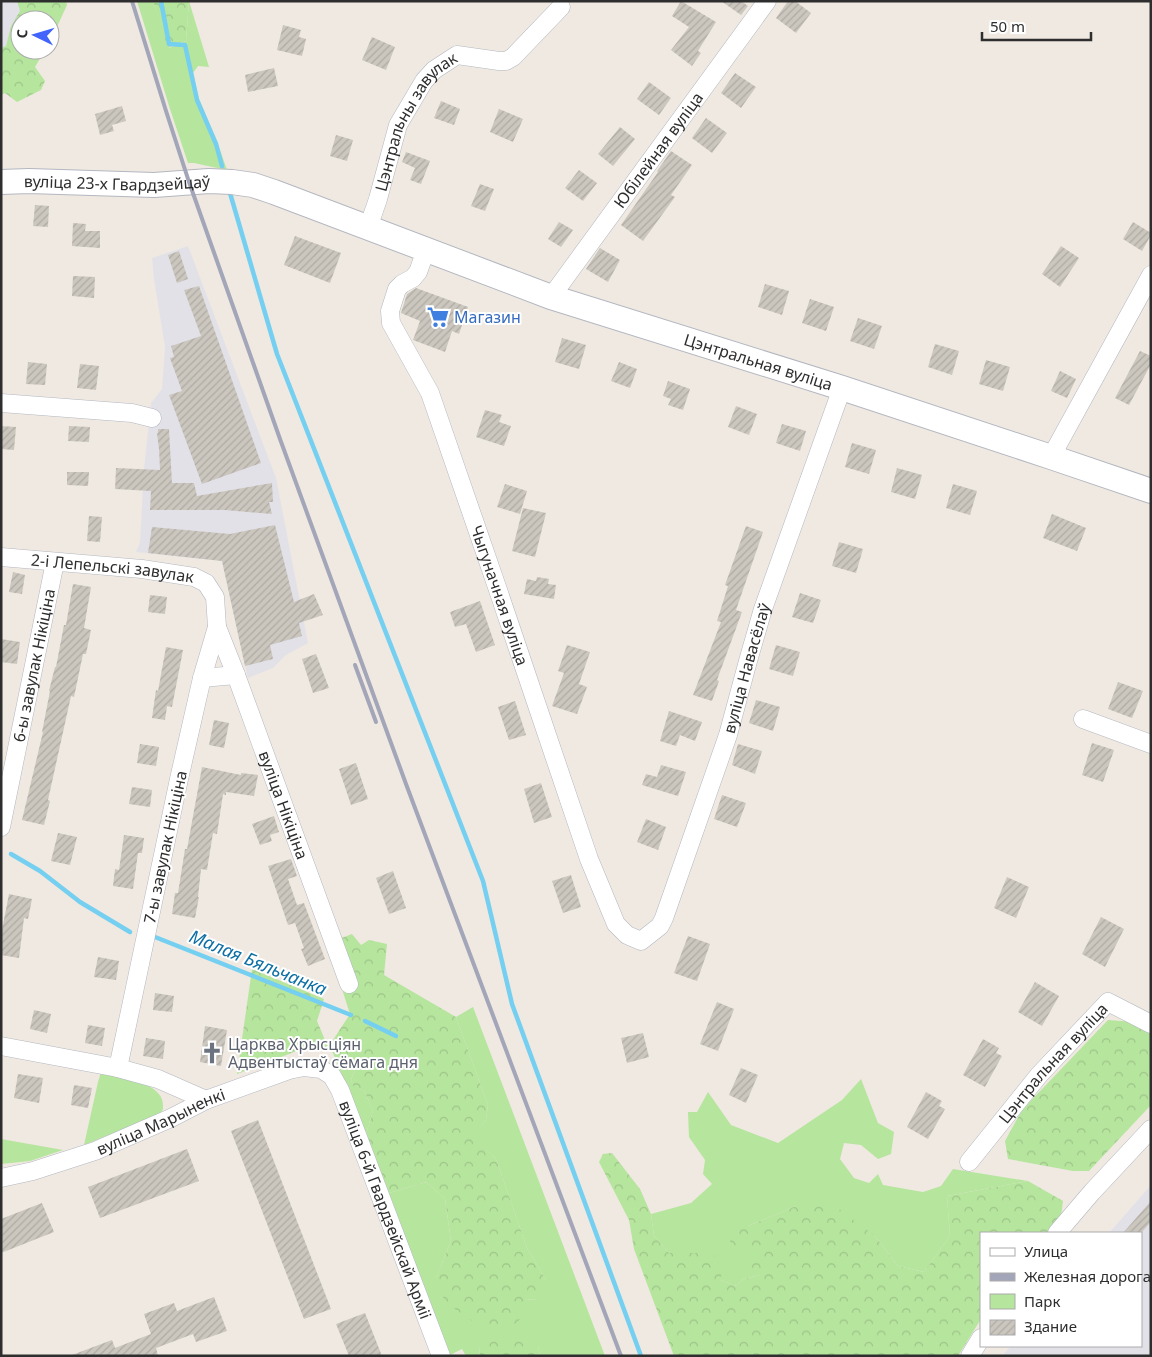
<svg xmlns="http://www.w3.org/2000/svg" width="1152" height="1357" viewBox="0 0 1152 1357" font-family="'Noto Sans',sans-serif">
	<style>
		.industrial { fill: #e3e1e8 }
		.green { fill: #b6e59e }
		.forest { fill: url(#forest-crowns) }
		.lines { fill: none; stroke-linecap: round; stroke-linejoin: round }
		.stream { stroke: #75cff0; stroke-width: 4.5 }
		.building { fill: url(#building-hatch) }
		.street-casing { stroke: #b4b7c1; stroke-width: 19 }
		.secondary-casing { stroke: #b4b7c1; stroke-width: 26 }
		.street { stroke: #fff; stroke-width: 18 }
		.secondary { stroke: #fff; stroke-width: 24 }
		.rail { stroke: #a3a6b8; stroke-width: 4 }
		.labels { text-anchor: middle; stroke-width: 4; stroke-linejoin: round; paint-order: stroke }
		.street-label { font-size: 16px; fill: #2e2e2e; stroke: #fff }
		.shop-label { font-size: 16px; fill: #366cbe; stroke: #fff; text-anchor: start }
		.worship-label { font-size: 16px; fill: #5b616d; stroke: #fff; text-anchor: start }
		.water-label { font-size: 18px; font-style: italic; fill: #0d6fa3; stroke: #fff }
	</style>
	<defs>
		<pattern id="forest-crowns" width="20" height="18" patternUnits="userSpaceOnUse" patternTransform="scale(1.25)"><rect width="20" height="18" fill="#b6e59e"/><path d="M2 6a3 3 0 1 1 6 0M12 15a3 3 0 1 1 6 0" fill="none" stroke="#9dc588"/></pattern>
		<pattern id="building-hatch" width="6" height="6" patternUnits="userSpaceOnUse" patternTransform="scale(1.25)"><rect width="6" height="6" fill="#cbc7bf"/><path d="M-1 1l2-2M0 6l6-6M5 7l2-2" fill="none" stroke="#afaba4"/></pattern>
	</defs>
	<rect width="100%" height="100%" fill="#efe9e1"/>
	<!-- industrial -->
	<g class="industrial">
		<path d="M1,1H22L20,20V50L1,76Z"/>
		<path d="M188,246L276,478L308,643L286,655L273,668L248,678L222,561L136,552L140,542L144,469L151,403L162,389L165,347L154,279L152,258Z"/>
		<path d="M1151,1185V1356H1002L1011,1346H1141V1233H1109Z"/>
	</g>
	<!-- green -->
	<g class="green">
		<path d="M137,1H153L169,48L186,41L189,1L209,67L198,66L193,73L199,99L218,144L227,170L194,163H188L170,109Z"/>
		<path d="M473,1007L605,1356H540L538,1346L503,1348L479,1347L480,1356H466L462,1349L448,1356L389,1193L426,1182L445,1199L451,1241L436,1278L524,1300L538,1299L546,1280L527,1248L496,1159L471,1136L486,1120L488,1105L456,1017Z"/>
		<path d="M325,1040H333L339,1054L349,1053L355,1069L351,1080L354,1088L364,1090L373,1111L366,1134L333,1053L327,1048L307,1047Z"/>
		<path d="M101,1072C119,1077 151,1080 161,1097C163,1101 163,1105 163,1109L160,1114L84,1145L98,1082Z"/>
		<path d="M861,1079L878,1123L894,1132L891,1154L878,1159L861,1145L844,1143L840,1159L854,1178L869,1183L878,1174L883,1185L923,1192L941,1186L953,1169L1028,1181L947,1196L950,1236L924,1272L898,1266L875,1236L796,1206L748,1226L750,1251L759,1275L744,1279L735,1286L721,1280L712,1254L669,1253L654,1236L651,1214L691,1203L712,1184L703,1174L705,1160L689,1137L688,1112H697L708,1092L731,1125L778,1143L842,1100Z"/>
		<path d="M1,1139L63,1150L30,1161L1,1164Z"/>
	</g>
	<!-- forest -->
	<g class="forest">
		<path d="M17,1H66L67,5L50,42V20H20V50H45L35,67L45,81L41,90L17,102L5,93L1,95V48L6,46L11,26L20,11Z"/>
		<path d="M153,1H189L186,41L168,48Z"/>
		<path d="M352,934L361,945L369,940L387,944L384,975L456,1017L488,1105L486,1120L472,1136L496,1159L527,1248L546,1280V1292L538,1299L524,1300V1316L510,1328L472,1321L445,1302L436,1278L451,1241L445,1199L426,1182L389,1193L366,1134L373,1111L364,1090L354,1089L351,1080L355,1069L349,1054H339L333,1040L350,1014L334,964L339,939Z"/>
		<path d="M252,969L324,999L317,1021L325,1040L237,1074Z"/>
		<path d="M1108,1020L1134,1022L1151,1031V1105L1089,1171H1073L1008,1159L1005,1141L1022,1110Z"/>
		<path d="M612,1153L640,1189L651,1214L654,1236L669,1253H712L722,1263L721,1280L735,1286L744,1279L759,1275L749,1265L750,1251L732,1246L728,1236L735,1226H748L796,1206H835L875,1236L898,1266L924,1272L950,1236L947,1196L1028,1181L1063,1201L1061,1217L1047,1233H981V1319L958,1356H674L634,1249L629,1220L599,1162L603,1154Z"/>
		<path d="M521,1338L538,1346L540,1356H480L479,1347L493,1339L503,1348Z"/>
	</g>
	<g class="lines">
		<!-- stream -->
		<g class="stream">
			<path d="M161,1L169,44L185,45L197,100L216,144L222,166"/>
			<path d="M230,193L277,354L483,881L512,1004L641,1356"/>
			<path d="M11,854L40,871L80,902L130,932"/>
			<path d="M155,937L351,1015"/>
			<path d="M365,1021L396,1036"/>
		</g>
	</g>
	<!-- building -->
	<g class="building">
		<path d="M681,1L716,22L698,51L701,53L692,66L671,50L689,27L672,16Z"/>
		<path d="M721,1H741L748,6L741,15Z"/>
		<path d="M788,1H795L811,13L796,33L776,18Z"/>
		<path d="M283,25L301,30L299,37L306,39L302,56L277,50Z"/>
		<path d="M372,37L395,47L386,70L362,60Z"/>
		<path d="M274,68L278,86L248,92L245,75Z"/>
		<path d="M735,73L756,87L741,108L721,93Z"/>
		<path d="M649,82L671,98L659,115L637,99Z"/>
		<path d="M441,101L460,109L454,125L434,118Z"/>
		<path d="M122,106L126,121L112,125L114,131L100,135L95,114Z"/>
		<path d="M499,109L523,119L513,142L490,132Z"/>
		<path d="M706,118L727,133L712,153L692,138Z"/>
		<path d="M620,127L635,139L613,166L598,154Z"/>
		<path d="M336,135L353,140L347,161L330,156Z"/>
		<path d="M671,151L692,165L671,195L675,197L643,241L621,225L658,172L657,171Z"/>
		<path d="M406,152L430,161L421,184L410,180L415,168L402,162Z"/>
		<path d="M579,170L597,183L583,201L565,188Z"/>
		<path d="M480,184L494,189L485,211L471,206Z"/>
		<path d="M35,205L49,206L48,227L33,226Z"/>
		<path d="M559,222L573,230L561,247L548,239Z"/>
		<path d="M1133,222L1151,233V235L1142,251L1123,239Z"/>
		<path d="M73,223L86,224L85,231H100V248L72,246Z"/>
		<path d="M295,236L341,253L330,283L284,265Z"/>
		<path d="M1061,246L1079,258L1060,287L1042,274Z"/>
		<path d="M600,248L620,260L608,282L586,269Z"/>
		<path d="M179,251L188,279L177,283L168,255Z"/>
		<path d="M73,276L95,277L94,298L72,296Z"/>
		<path d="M765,284L789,291L782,315L758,307Z"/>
		<path d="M199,286L261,463L202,484L169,395L182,391L170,358L174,357L171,346L201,336L184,290Z"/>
		<path d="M416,288L468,307L459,334L452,331L445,352L413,340L420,321L401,313L407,294Z"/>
		<path d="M810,299L834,307L826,331L802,323Z"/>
		<path d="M858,318L882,326L874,349L850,341Z"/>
		<path d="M562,338L586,345L579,369L555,362Z"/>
		<path d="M935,344L959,351L952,375L928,367Z"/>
		<path d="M1140,351L1151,356V364L1129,405L1115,398Z"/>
		<path d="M986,360L1010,367L1003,391L979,384Z"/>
		<path d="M28,362L47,364L45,385L26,384Z"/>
		<path d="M619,362L637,369L630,388L611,381Z"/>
		<path d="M80,364L99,366L96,390L77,388Z"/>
		<path d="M1060,371L1076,379L1067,398L1051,391Z"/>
		<path d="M668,381L690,389L683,410L668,405L671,399L663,396Z"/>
		<path d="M736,406L757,414L749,435L728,427Z"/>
		<path d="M485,410L502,415L499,422L511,426L504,446L476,437Z"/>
		<path d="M782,424L806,431L800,451L776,443Z"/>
		<path d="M1,426L16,427L14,450L1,449Z"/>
		<path d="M69,426L90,427L89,442L68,441Z"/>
		<path d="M158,429H169L172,483H194L197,496L272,483L273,502H269L272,514L225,510H150L151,491L115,489L116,468L160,470L159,449L157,433H158Z"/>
		<path d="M852,443L876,450L869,474L845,467Z"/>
		<path d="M897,468L922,475L915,499L891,492Z"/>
		<path d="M67,472H89L88,486L67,485Z"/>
		<path d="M505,484L527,491L520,514L497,507Z"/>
		<path d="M953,484L977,491L970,515L946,508Z"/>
		<path d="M523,508L546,513L535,557L512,551Z"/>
		<path d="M1052,514L1086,528L1077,551L1043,538Z"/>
		<path d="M89,516L102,517L100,542L87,541Z"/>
		<path d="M275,525L294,602L314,594L323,615L299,623L302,636L270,645L273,659L245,666L222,561L148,553L152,527L230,534Z"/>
		<path d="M746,526L763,532L736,610L742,612L717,680L719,681L712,701L693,695L721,622L717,621L728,586L725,585Z"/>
		<path d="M839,542L863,549L856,573L832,566Z"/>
		<path d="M13,572L25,575L22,594L9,592Z"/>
		<path d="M537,577L549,579L548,584L556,585L554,599L524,594L527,579L536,581Z"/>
		<path d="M73,584L91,587L84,628L91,630L86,654H83L74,697L71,696L48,800L50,801L44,825L22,820L43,732H42L50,691H49L55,667H56L64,625H66Z"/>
		<path d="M800,593L821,600L813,623L792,617Z"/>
		<path d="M150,595L167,597L165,614L148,612Z"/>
		<path d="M480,601L495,645L476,652L466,624L455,627L450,612Z"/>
		<path d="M1,639L20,642L17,664L1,662Z"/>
		<path d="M567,645L590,652L579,684L587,687L577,714L552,706L564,673L558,671Z"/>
		<path d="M776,645L800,652L793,676L769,669Z"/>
		<path d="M166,647L183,650L172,707L167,706L165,720L152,718L156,690L158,691Z"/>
		<path d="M316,654L329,688L313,693L302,659Z"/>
		<path d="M1118,682L1143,691L1132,718L1108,709Z"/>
		<path d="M756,700L780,707L773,731L749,723Z"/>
		<path d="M515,701L526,735L509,740L498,707Z"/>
		<path d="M669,711L702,722L695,741L680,735L676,746L660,741Z"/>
		<path d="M214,720L229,723L224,748L209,745Z"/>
		<path d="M1092,743L1114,750L1103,782L1082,775Z"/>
		<path d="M140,744L159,747L156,766L137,763Z"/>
		<path d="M738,744L762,751L755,774L732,765Z"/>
		<path d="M356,763L368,799L351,805L339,769Z"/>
		<path d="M661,765L686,772L678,796L642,785L646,774L657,777Z"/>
		<path d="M202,767L241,775V773L258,775L254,796L226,792V795L223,794L217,834L213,833L207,870L201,869L198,897H199L195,918L172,914L175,893H178L185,849H187Z"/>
		<path d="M541,783L552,817L534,823L524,789Z"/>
		<path d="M132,787L152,790L150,807L129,804Z"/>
		<path d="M722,795L746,803L737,827L714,819Z"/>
		<path d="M274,816L279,832L270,835L272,841L260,845L252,824Z"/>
		<path d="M646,819L666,827L658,850L637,842Z"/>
		<path d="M58,833L77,837L70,865L51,861Z"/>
		<path d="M124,835L144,838L142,853H138L133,889L113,886L115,869L119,870Z"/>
		<path d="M291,859L297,876L288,879L297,905L304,903L325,959L308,966L301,949L304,948L295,923L288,925L268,866Z"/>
		<path d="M393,871L406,908L389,914L376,878Z"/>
		<path d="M571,875L581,907L563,913L552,881Z"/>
		<path d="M1007,877L1029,887L1016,918L994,908Z"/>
		<path d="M9,894L32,899L28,919L24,918L19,958L1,955V935Z"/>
		<path d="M1101,917L1124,929L1105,967L1082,954Z"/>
		<path d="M688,936L710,944L697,981L674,973Z"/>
		<path d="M98,957L119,961L116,980L94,977Z"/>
		<path d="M1035,982L1059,996L1042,1026L1018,1012Z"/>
		<path d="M155,993L174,996L172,1012L153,1010Z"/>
		<path d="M717,1002L734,1009L718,1051L700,1044Z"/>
		<path d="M34,1010L51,1014L47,1033L30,1029Z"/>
		<path d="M88,1025L105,1028L102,1046L85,1043Z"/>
		<path d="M205,1026L227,1030L221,1066L200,1062Z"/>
		<path d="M643,1033L649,1057L627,1063L621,1038Z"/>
		<path d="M146,1038L165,1041L163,1059L143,1056Z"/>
		<path d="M983,1039L999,1048L996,1053L1002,1056L985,1087L963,1075Z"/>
		<path d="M741,1068L758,1075L746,1103L729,1095Z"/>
		<path d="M18,1074L43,1078L39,1103L14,1098Z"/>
		<path d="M74,1085L92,1088L88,1108L71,1105Z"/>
		<path d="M926,1092L942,1101L939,1106L945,1109L928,1139L907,1127Z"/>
		<path d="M258,1120L331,1309L304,1319L231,1131Z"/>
		<path d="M187,1149L199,1181L100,1218L88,1187Z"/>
		<path d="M1151,1201V1222L1141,1233H1123Z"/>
		<path d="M42,1203L54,1232L1,1253V1219Z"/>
		<path d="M214,1297L227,1331L196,1342L193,1334L156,1348L158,1356H72V1355L112,1340L115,1348L151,1334L144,1314L174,1303L177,1311Z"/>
		<path d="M365,1313L382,1356H349L336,1324Z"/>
	</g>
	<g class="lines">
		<!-- street casing -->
		<g class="street-casing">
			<g id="street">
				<path id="s1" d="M368,228L378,199L398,125L424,81L434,70L457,55L499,61H506L513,57L561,7"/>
				<path id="s2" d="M426,250L418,272L413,278L402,284L397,289L390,311L391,323L430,393L497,587L589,859L616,924L627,935L641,941L660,926L664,918L728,735L748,661L763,609L842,388"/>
				<path id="s3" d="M551,297L767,1"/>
				<path d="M1,403L132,413L152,418"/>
				<path d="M1051,457L1151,275"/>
				<path id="s4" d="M1,557L142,569L194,577L206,583L215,597L217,627L202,678L179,779L118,1068"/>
				<path id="s5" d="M217,627L236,675L349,984"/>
				<path d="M202,678L236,675"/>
				<path d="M1083,719L1151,744"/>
				<path id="s6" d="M1,827L55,562"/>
				<path d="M1,1046L118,1068L158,1079L206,1100"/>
				<path id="s7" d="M969,1162L1039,1075L1108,1002L1151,1024"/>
				<path id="s8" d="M1,1178L33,1171L95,1151L171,1118L206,1100L289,1070L304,1067L321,1069L332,1076L340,1090L441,1356"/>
				<path d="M1057,1233L1092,1192L1151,1129"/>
				<path d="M970,1356L981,1338"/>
			</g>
		</g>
		<!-- secondary casing -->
		<g class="secondary-casing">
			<g id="secondary">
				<path id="s9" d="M1,182L29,181L154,185L209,181L232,182L253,185L274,192L551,297L842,388L1051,457L1151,491"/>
			</g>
		</g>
		<!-- street -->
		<use href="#street" class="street"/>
		<!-- secondary -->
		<use href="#secondary" class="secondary"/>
		<!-- rail -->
		<g class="rail">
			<path d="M132,1L166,111L189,182L280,439L406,784L621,1356"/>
			<path d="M355,665L376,722"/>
		</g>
	</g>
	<!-- icons -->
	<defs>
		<g id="supermarket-bare" transform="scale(1.725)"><path d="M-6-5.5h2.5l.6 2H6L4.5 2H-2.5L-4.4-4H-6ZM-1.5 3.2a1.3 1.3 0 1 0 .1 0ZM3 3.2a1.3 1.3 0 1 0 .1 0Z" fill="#3f7fe0" stroke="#fff" stroke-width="2.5" paint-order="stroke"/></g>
		<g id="church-bare" transform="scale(1.725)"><path d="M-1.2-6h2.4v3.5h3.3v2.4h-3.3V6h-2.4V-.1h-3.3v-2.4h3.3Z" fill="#6b7280" stroke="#fff" stroke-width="2.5" paint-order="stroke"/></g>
	</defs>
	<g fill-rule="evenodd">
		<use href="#supermarket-bare" x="438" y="317"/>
		<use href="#church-bare" x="212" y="1053"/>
	</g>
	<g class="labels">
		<!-- street labels -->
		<g class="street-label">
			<text dy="6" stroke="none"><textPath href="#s1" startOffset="119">Цэнтральны завулак</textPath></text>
			<text dy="6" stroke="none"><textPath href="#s3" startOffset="182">Юбілейная вуліца</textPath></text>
			<text dy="6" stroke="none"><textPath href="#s9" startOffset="116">вуліца 23-х Гвардзейцаў</textPath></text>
			<text dy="6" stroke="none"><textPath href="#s9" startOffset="788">Цэнтральная вуліца</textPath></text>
			<text dy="6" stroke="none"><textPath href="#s4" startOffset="112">2-і Лепельскі завулак</textPath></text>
			<text dy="6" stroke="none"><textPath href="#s2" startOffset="380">Чыгуначная вуліца</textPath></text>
			<text dy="6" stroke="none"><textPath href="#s6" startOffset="165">6-ы завулак Нікіціна</textPath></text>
			<text dy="6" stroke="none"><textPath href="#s2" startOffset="1056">вуліца Навасёлаў</textPath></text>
			<text dy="6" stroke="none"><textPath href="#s5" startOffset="190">вуліца Нікіціна</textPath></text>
			<text transform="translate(165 847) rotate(-78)" y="6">7-ы завулак Нікіціна</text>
			<text dy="6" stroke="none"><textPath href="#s7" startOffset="130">Цэнтральная вуліца</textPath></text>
			<text dy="6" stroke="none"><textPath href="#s8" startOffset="170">вуліца Марыненкі</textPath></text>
			<text dy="6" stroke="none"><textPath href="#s8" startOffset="498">вуліца 6-й Гвардзейскай Арміі</textPath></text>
		</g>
		<!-- shop labels -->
		<g class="shop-label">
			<text x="454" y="323">Магазин</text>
		</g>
		<!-- worship labels -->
		<g class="worship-label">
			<text x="228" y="1050">Царква Хрысціян<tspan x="228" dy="18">Адвентыстаў сёмага дня</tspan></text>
		</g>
		<!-- water labels -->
		<g class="water-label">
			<text transform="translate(258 963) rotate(22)" y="6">Малая Бяльчанка</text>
		</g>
	</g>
	<!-- border -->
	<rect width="1152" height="1357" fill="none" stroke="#2e2e2e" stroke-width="5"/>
	<!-- legend -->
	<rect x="980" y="1232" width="162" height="115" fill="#ffffff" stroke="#ababab"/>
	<rect x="990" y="1248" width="25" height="8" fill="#ffffff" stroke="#ababab"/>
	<text x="1024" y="1257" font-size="15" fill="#2e2e2e">Улица</text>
	<rect x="990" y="1273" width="25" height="8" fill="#a3a6b8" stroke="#ababab"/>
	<text x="1024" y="1282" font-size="15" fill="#2e2e2e">Железная дорога</text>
	<rect x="990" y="1294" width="25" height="15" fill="#b6e59e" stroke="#ababab"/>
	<text x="1024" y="1307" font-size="15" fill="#2e2e2e">Парк</text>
	<rect x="990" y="1320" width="25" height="15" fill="url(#building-hatch)" stroke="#ababab"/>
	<text x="1024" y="1332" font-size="15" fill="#2e2e2e">Здание</text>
	<!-- north arrow -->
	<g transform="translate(35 35) rotate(275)"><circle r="24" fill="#ffffff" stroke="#ababab"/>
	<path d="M0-4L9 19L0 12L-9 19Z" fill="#4264fb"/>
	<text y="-8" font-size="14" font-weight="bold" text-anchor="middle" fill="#2e2e2e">С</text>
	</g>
	<!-- scale -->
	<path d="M982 32v8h109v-8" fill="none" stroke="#2e2e2e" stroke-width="2.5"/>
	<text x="990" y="32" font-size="15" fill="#2e2e2e" stroke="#ffffff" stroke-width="4" paint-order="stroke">50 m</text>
</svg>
